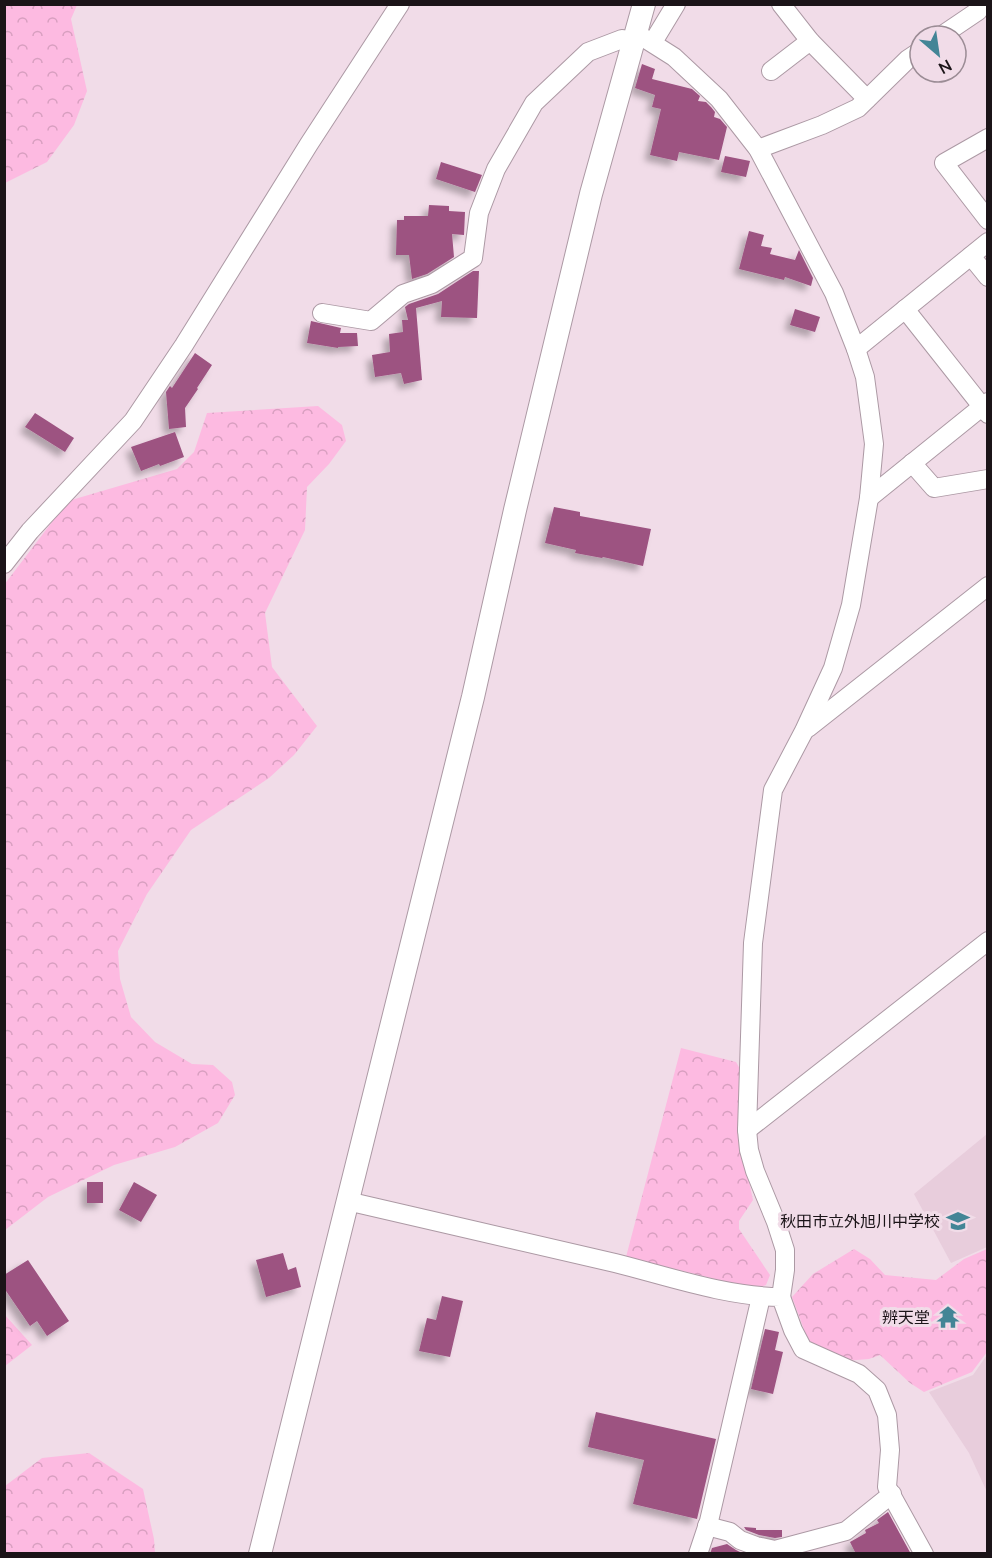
<svg xmlns="http://www.w3.org/2000/svg" width="992" height="1558" viewBox="0 0 992 1558" font-family="Mulish,'Noto Sans JP',sans-serif">
	<style>
		.built { fill: #e8cddc }
		.forest { fill: url(#forest-crowns) }
		.building { fill: #9d5281; filter: url(#shadow) }
		.lines { fill: none; stroke-linecap: round; stroke-linejoin: round }
		.minor-casing { stroke: #ac99a4; stroke-width: 20 }
		.tertiary-casing { stroke: #ac99a4; stroke-width: 24 }
		.minor { stroke: #fff; stroke-width: 18 }
		.tertiary { stroke: #fff; stroke-width: 22 }
		.labels { text-anchor: middle; stroke-width: 6; stroke-linejoin: round; paint-order: stroke }
		.poi-label { font-size: 16px; fill: #1b1418; stroke: #f1dce8; text-anchor: end }
	</style>
	<defs>
		<pattern id="forest-crowns" width="20" height="18" patternUnits="userSpaceOnUse" patternTransform="scale(1.5)"><rect width="20" height="18" fill="#fdbae1"/><path d="M2 6a3 3 0 1 1 6 0M12 15a3 3 0 1 1 6 0" fill="none" stroke="#d89fc0"/></pattern>
		<filter id="shadow"><feDropShadow dx="-5.5" dy="5.5" stdDeviation="3" flood-color="#0004"/></filter>
	</defs>
	<rect width="100%" height="100%" fill="#f1dce8"/>
	<!-- built -->
	<g class="built">
		<path d="M987,1134V1247L951,1263L914,1194Z"/>
		<path d="M987,1355H988L987,1492L969,1453L929,1392L973,1375Z"/>
	</g>
	<!-- forest -->
	<g class="forest">
		<path d="M4,5H77L71,19L87,91L74,125L47,162L5,183Z"/>
		<path d="M318,406L342,425L346,441L329,464L307,487L305,530L265,613L272,667L317,726L294,755L269,778L191,830L147,894L118,951L120,979L131,1017L155,1042L192,1064L213,1065L232,1082L235,1095L218,1123L175,1147L114,1165L48,1197L5,1230L4,585L68,501L177,469L194,452L207,413Z"/>
		<path d="M681,1048L736,1062L740,1069L742,1149L753,1200L739,1221V1229L770,1275L766,1285L756,1289L626,1257Z"/>
		<path d="M854,1249L870,1259L885,1275L936,1280L964,1259L987,1249V1352L972,1372L924,1392L910,1383L880,1355L869,1359L844,1361L809,1343L792,1297L813,1274Z"/>
		<path d="M4,1314L32,1345L5,1366H4Z"/>
		<path d="M89,1453L143,1489L154,1539L155,1553H5V1486L42,1458Z"/>
	</g>
	<!-- building -->
	<g class="building">
		<path d="M642,64L655,69L652,79L692,89L700,96L698,101L706,102L711,107L715,112L714,117L720,119L727,127L719,160L679,152L677,161L650,155L661,109L652,107L655,95L635,88Z"/>
		<path d="M725,156L750,161L746,177L721,172Z"/>
		<path d="M441,162L482,175L475,192L436,179Z"/>
		<path d="M429,205L449,206V211L465,212L464,235L452,234L454,257L427,274L412,279L409,255H396L397,220H404V216H428Z"/>
		<path d="M749,231L764,235L761,246L772,248L770,254L795,260L799,250L813,278L811,286L785,277L784,280L739,269Z"/>
		<path d="M473,271H479L477,318L441,317L442,301L416,308L422,380L404,384L401,373L375,377L372,355L390,352L389,334L403,332L402,320H408L405,307L409,304L438,294Z"/>
		<path d="M795,309L820,317L815,332L790,325Z"/>
		<path d="M311,321L341,328L340,333H357L358,346L338,347V348L307,343Z"/>
		<path d="M195,353L212,365L197,388L198,389L185,408L186,427L169,429L166,392L170,386L172,388Z"/>
		<path d="M35,413L74,438L65,452L25,427Z"/>
		<path d="M175,432L184,457L160,466L159,464L141,471L131,447Z"/>
		<path d="M554,507L580,512V516L651,529L643,566L603,557L602,558L575,553L576,550L545,543Z"/>
		<rect x="87" y="1182" width="16" height="21"/>
		<path d="M134,1182L157,1195L141,1222L119,1210Z"/>
		<path d="M283,1253L288,1270L296,1267L301,1287L266,1297L256,1260Z"/>
		<path d="M28,1260L69,1321L47,1336L37,1321L30,1326L4,1288V1275Z"/>
		<path d="M442,1296L463,1301L450,1357L419,1351L427,1318L436,1320Z"/>
		<path d="M765,1329L779,1332L775,1350L783,1352L773,1394L751,1389Z"/>
		<path d="M596,1412L716,1439L697,1519L633,1504L644,1460L588,1447Z"/>
		<path d="M888,1512L911,1554H856L850,1542L866,1533L865,1530L879,1523L877,1520Z"/>
		<path d="M744,1527L756,1528V1530H782V1537L775,1538L759,1535L746,1530Z"/>
		<path d="M727,1544L736,1550L744,1554H710L712,1548Z"/>
	</g>
	<g class="lines">
		<!-- minor casing -->
		<g class="minor-casing">
			<g id="minor">
				<path d="M781,4L810,41L867,99"/>
				<path d="M636,33L674,57L719,99L758,149L834,293L856,349L865,377L874,444L869,498L851,605L833,668L804,731L773,790L753,943L747,1130L749,1150L755,1171L776,1222L785,1250V1270L781,1297"/>
				<path d="M941,36L978,11L982,4"/>
				<path d="M653,42L676,4"/>
				<path d="M771,71L810,41"/>
				<path d="M988,138L944,163L988,220"/>
				<path d="M758,149L822,125L858,108L908,59L920,51"/>
				<path d="M971,256L988,277"/>
				<path d="M905,309L988,414"/>
				<path d="M322,313L371,321L403,294L432,284L473,258L479,213L496,169L534,103L588,52L622,39L633,42"/>
				<path d="M856,349L988,242"/>
				<path d="M912,463L934,488L988,479"/>
				<path d="M869,498L988,402"/>
				<path d="M4,564L30,531L133,421L184,345L309,144L400,4"/>
				<path d="M808,728L988,586"/>
				<path d="M747,1130L988,941"/>
				<path d="M347,1201C436,1222 526,1242 615,1263C667,1276 727,1297 781,1297L793,1330L803,1349L859,1374L877,1390L887,1415L890,1450L887,1487L924,1554"/>
				<path d="M707,1526L730,1532L740,1540L756,1546L775,1550L846,1531L892,1494"/>
				<path d="M698,1554L709,1521L761,1297"/>
			</g>
		</g>
		<!-- tertiary casing -->
		<g class="tertiary-casing">
			<path id="tertiary" d="M260,1554L473,697L515,510L591,194L644,4"/>
		</g>
		<!-- minor -->
		<use href="#minor" class="minor"/>
		<!-- tertiary -->
		<use href="#tertiary" class="tertiary"/>
	</g>
	<!-- icons -->
	<defs>
		<g id="school-bare" transform="scale(1.8)"><path d="M0-5L7-2L0 1L-7-2ZM-4 1L0 2.5L4 1V4Q0 6-4 4Z" fill="#438596" stroke="#f1dce8" stroke-width="2.5" paint-order="stroke"/></g>
		<g id="temple-bare" transform="scale(1.8)"><path d="M0-6L5-2H3V0L6.5 2.5H4V6H1.5V3h-3V6H-4V2.5H-6.5L-3 0V-2H-5Z" fill="#438596" stroke="#f1dce8" stroke-width="2.5" paint-order="stroke"/></g>
	</defs>
	<g fill-rule="evenodd">
		<use href="#school-bare" x="958" y="1221"/>
		<use href="#temple-bare" x="948" y="1317"/>
	</g>
	<g class="labels">
		<!-- poi labels -->
		<g class="poi-label">
			<text x="940" y="1227">秋田市立外旭川中学校</text>
			<text x="930" y="1323">辨天堂</text>
		</g>
	</g>
	<!-- border -->
	<rect width="992" height="1558" fill="none" stroke="#1b1418" stroke-width="12"/>
	<!-- north arrow -->
	<g transform="translate(938 54) rotate(151)"><circle r="28" fill="#f1dce8" stroke="#9b8c95" stroke-width="1.5"/>
	<path d="M0-4.5L10 22L0 15L-10 22Z" fill="#438596"/>
	<text y="-9" font-size="16" font-weight="bold" text-anchor="middle" fill="#1b1418">N</text>
	</g>
</svg>
